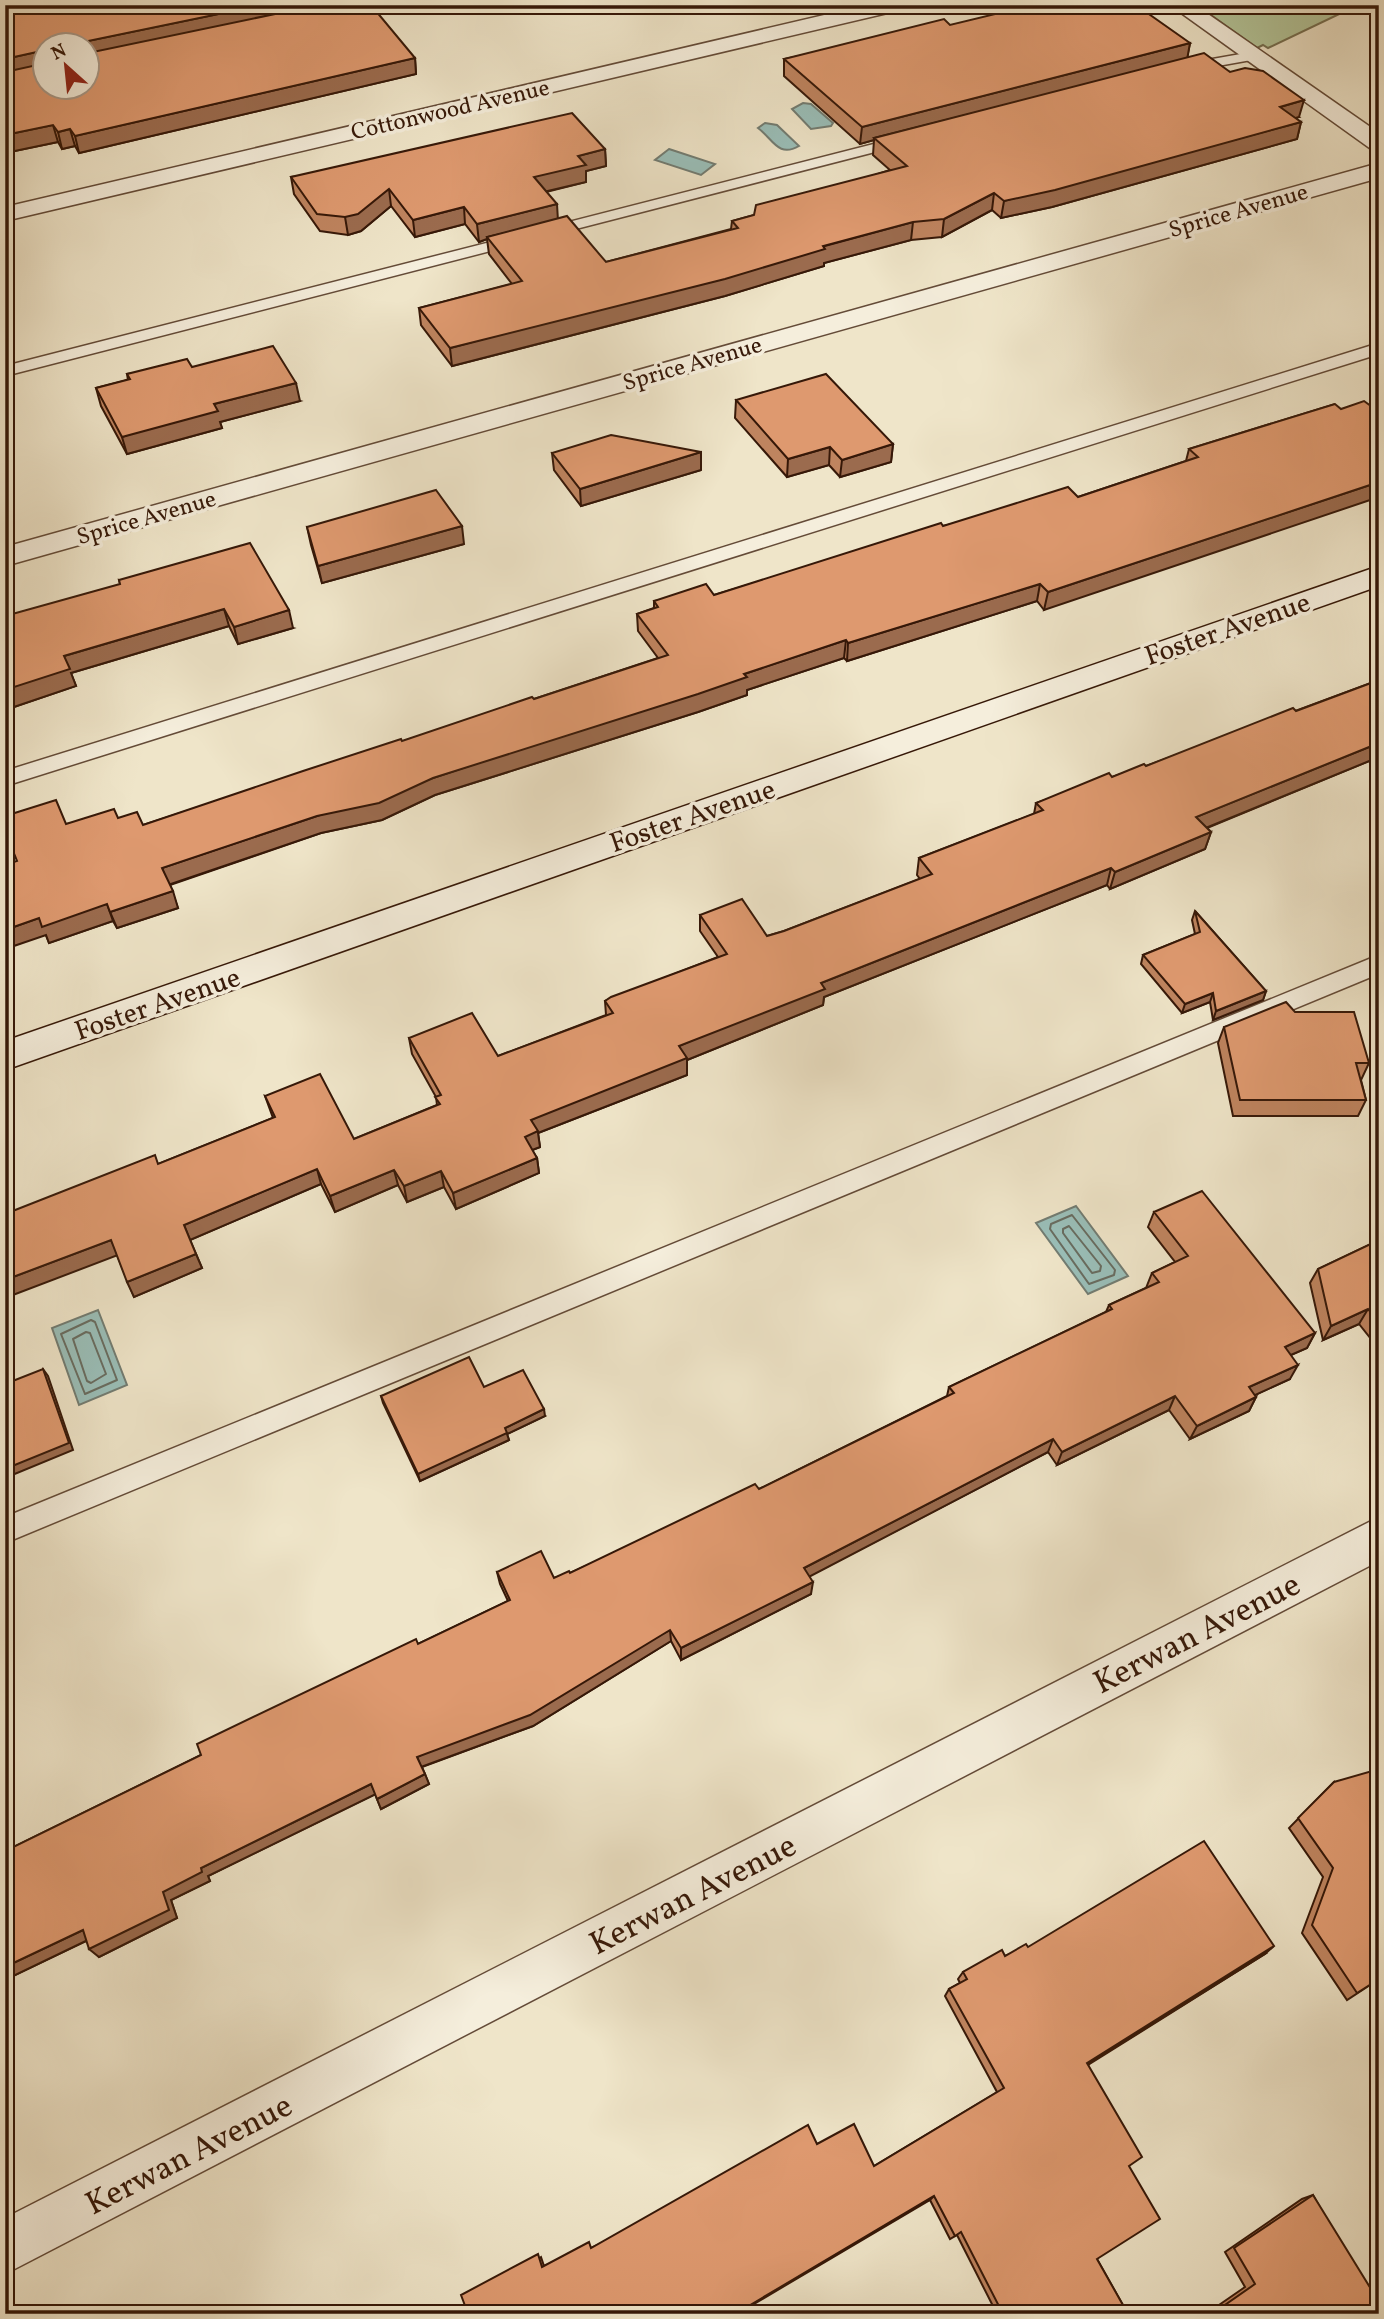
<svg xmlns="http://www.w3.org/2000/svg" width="1384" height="2319" viewBox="0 0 1384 2319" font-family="Vollkorn,serif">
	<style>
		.green { fill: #b4c69a; stroke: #756f51; stroke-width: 2 }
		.water { fill: #9abfb9; stroke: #727c72; stroke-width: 2 }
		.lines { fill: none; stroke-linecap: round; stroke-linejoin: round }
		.shore { stroke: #686c60; stroke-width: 2 }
		.lane-casing { stroke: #644b38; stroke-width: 3 }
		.street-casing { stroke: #644b38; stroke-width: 3 }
		.secondary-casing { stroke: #361808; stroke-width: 3 }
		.lane { fill: #f5eedc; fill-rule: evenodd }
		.street { fill: #f5eedc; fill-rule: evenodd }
		.secondary { fill: #f5eedc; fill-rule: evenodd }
		.wall { fill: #bf845f; stroke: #361808; stroke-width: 2 }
		.shaded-wall { fill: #9b6b4e; stroke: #361808; stroke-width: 2 }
		.building { fill: #de996f; stroke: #361808; stroke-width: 2 }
		.labels { text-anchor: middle; stroke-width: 7; stroke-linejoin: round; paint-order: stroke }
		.far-street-label { font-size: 23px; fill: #361808; stroke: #f5eedc }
		.street-label { font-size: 28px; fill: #361808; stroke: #f5eedc }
		.near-street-label { font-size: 33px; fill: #361808; stroke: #f5eedc }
	</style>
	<rect width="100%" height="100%" fill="#efe5c9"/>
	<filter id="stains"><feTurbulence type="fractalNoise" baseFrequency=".00286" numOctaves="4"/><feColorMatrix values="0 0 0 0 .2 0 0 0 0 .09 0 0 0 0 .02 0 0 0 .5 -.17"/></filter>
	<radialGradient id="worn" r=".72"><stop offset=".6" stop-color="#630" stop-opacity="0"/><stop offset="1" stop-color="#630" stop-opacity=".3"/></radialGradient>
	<!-- green -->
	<path class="green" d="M1197,5H1358L1268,48L1263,45L1257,48Z"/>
	<!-- water -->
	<g class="water">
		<path d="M803,103L811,104L833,123L831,126L811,129L792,109Z"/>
		<path d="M765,123L777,125L799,146C778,158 773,139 758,128Z"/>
		<path d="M669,149L715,164L701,175L655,160Z"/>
		<path d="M1076,1206L1128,1276L1088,1294L1036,1223Z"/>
		<path d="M98,1310L127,1385L79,1405L52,1328Z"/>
	</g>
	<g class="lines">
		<!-- shore -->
		<g class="shore">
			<path d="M1072,1215L1115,1270L1114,1275L1089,1284L1050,1229L1051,1224Z"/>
			<path d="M1069,1226L1101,1266L1100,1271L1092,1273L1063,1233V1229Z"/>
			<path d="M91,1320L95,1322L117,1380L85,1394L61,1334Z"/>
			<path d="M86,1332L90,1333L106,1374L91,1383L87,1381L73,1339Z"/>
		</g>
		<!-- lane casing -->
		<g class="lane-casing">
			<g id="lane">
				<path d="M1252,52L1257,53V59L1184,72L1177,68L1184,64Z"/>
				<path d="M905,136L910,137L912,140L910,143L5,376V366Z"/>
				<path d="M1379,343V354L5,786V771Z"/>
				<path d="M1374,957L1379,959V980L1371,977L5,1543V1517Z"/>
			</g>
		</g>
		<!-- street casing -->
		<g class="street-casing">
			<g id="street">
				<path d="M867,5H907L904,10L896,11L5,221V207Z"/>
				<path d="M1170,5H1195L1379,133V151L1371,149Z"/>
				<path d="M1379,163V178L5,566V547Z"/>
				<path d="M1379,1517V1561L5,2274V2218Z"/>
			</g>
		</g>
		<!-- secondary casing -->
		<g class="secondary-casing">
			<path id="secondary" d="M1379,566V586L5,1070V1041Z"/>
		</g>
		<!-- lane -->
		<use href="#lane" class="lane"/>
		<!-- street -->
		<use href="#street" class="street"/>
		<!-- secondary -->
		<use href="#secondary" class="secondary"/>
	</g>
	<!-- wall -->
	<g class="wall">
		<path d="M5,5L415,58L416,74L79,153L75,146L62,149L58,142L5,153Z"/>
		<path d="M950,25L1190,43L1187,58L1230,72L1299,117L1295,118L1301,122L1297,139L1052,207L1001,218L992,210L942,237L911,240L824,263V266L725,296L452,366L421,325L419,308L512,284L489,254L487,239L479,242L465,224L415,237L391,206L361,231L348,235L320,231L294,194L291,177L605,149L606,166L586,171V182L546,192L557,219L606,262L731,229L732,221L754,215L890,170L873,155L874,140L860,144L784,76V59Z"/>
		<path d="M192,367L300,401L220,422L222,428L127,454L101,406L96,388L128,380L127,374Z"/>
		<path d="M736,400L893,444L891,462L840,477L829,465L787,477L735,418Z"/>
		<path d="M1335,404L1044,610L1037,601L847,661L844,658L747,690V695L698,712L435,795L382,820L321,833L170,885L178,908L117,928L113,921L49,943L17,861L66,824L118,818L143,825L534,699L658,658L638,631L637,614L654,608V601L714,595L943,526L1078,497L1186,461L1189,449Z"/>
		<path d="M552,453L701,470L581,506L554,470Z"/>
		<path d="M307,527L464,544L322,583L311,545Z"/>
		<path d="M119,580L293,628L238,644L229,626L71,673L76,686L5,710L120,584Z"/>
		<path d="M1379,680V757L1207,828L1211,832L1205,849L1110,889L1107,885L824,997L823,1005L687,1060V1075L538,1133L540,1147L532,1150L537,1158L539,1173L456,1209L444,1187L407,1202L398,1185L335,1212L321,1184L190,1240L202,1268L134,1297L117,1255L158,1164L273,1118L265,1096L354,1139L437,1105L436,1097L412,1054L409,1038L498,1056L606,1015L605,1001L718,957L700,931V915L767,936L784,931L920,879L917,875L919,858L1034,814L1036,803L1112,777L1146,766Z"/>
		<path d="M1195,911L1266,991L1263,1000L1213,1020L1210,1002L1182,1013L1141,964L1143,955L1195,934L1192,920Z"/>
		<path d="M1295,1012L1369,1063L1361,1080L1366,1100L1358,1116H1233L1218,1043L1224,1027Z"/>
		<path d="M1154,1212L1315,1333L1307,1348L1291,1355L1290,1379L1255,1395L1256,1397L1249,1411L1190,1439L1169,1410L1057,1465L1048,1452L809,1576L811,1594L681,1660L671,1641L533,1726L422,1767L429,1784L381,1809L375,1794L208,1876L210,1881L171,1900L177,1918L99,1957L86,1941L5,1980V1851L201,1755L418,1644L508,1601L500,1584L497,1572L554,1578L570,1573L759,1489L947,1396L949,1387L1106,1312L1109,1305L1146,1288L1152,1273L1175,1262L1148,1227Z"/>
		<path d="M1379,1240V1342L1375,1344L1359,1324L1323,1340L1310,1283L1318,1269Z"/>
		<path d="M484,1387L545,1416L507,1434L509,1440L420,1481L383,1403L381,1396Z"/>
		<path d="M1334,1782L1379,1979L1347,2000L1302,1933L1323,1877L1289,1828Z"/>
		<path d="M1028,1947L1265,1954L1088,2065L1129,2166L1097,2259L1128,2314H997L957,2235L950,2239L930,2200L467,2311L541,2257L544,2266L591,2248L817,2144L874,2166L997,2092L945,1996L949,1989L960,1983L958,1979L963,1972Z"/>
		<path d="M1313,2195L1379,2314H1206L1245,2287L1225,2252L1302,2199Z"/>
	</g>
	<!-- shaded-wall -->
	<g class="shaded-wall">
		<path d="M262,5H343L88,58V46H83V42Z"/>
		<path d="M692,5H714L692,10Z"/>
		<path d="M1190,43L1187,60L874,138V140L860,144L862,127Z"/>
		<path d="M41,51L45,67L5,77V59Z"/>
		<path d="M415,58L416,74L79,153L75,136Z"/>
		<path d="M1304,100L1299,117L1276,124L1280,107Z"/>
		<path d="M1301,122L1297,139L1052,207L1001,218L1004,201Z"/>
		<path d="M53,125L58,142L5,153V135Z"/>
		<path d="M70,129L75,146L62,149L58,132Z"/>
		<path d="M605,149L606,166L586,171V182L535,194L534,177L578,156Z"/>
		<path d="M389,189L391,206L361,231L348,235L345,217Z"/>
		<path d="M994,193L992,210L942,237L944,219Z"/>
		<path d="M557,204L558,221L487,237V239L479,242L477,224Z"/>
		<path d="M464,207L465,224L415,237L413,220Z"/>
		<path d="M913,222L911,240L824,263V266L725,296L452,366L450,348Z"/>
		<path d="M296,383L300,401L220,422L222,428L127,454L122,437L214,404Z"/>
		<path d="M893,444L891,462L840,477L842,460Z"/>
		<path d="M830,447L829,465L787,477L788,459Z"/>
		<path d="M701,452V470L581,506L580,489Z"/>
		<path d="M1379,482V497L1044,610L1048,592Z"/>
		<path d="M462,526L464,544L322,583L318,566Z"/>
		<path d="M1040,584L1037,601L847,661L848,643Z"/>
		<path d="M224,609L229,626L71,673L76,686L5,710V690L64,656Z"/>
		<path d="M289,610L293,628L238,644L234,627Z"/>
		<path d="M846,640L844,658L747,690V695L698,712L435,795L382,820L321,833L168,885L162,868L317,816L433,778Z"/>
		<path d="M1379,743V757L1191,834L1196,817Z"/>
		<path d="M1211,832L1205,849L1110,889L1115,872Z"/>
		<path d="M1111,868L1107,885L824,997L823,1005L687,1060V1075L538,1133L540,1147L527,1152L525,1137L531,1120L679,1046L821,983Z"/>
		<path d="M173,891L178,908L117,928L110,912Z"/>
		<path d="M107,904L113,921L49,943L46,935L5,949V930L39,918Z"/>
		<path d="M1266,991L1263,1000L1213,1020L1216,1011Z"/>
		<path d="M1213,993L1210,1002L1182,1013L1185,1004Z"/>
		<path d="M537,1158L539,1173L456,1209L453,1193Z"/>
		<path d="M317,1169L321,1184L190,1240L184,1225Z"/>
		<path d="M394,1170L398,1185L335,1212L330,1196Z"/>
		<path d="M441,1171L444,1187L407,1202L404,1186Z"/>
		<path d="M111,1240L118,1255L5,1298V1280Z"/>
		<path d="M196,1254L202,1268L134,1297L127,1282Z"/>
		<path d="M1368,1309L1359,1324L1323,1340L1331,1326Z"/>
		<path d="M1315,1333L1307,1348L1277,1361L1285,1347Z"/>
		<path d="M1298,1365L1290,1379L1242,1401L1249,1387Z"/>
		<path d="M43,1369L48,1376L73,1450L5,1478V1469Z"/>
		<path d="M1175,1396L1169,1410L1057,1465L1062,1452Z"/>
		<path d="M1256,1397L1249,1411L1190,1439L1197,1426Z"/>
		<path d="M544,1409L545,1416L507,1434L509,1440L420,1481L418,1474L505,1428Z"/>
		<path d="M1053,1439L1048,1452L803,1580L804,1568Z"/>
		<path d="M813,1582L811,1594L681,1660V1648Z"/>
		<path d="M670,1630L671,1641L533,1726L421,1767L417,1757Z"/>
		<path d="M425,1774L429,1784L381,1809L377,1799Z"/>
		<path d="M371,1784L376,1794L208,1876L210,1881L171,1900L177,1918L99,1957L89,1949L163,1892L201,1868Z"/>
		<path d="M83,1930L92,1938L5,1980V1967Z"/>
		<path d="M1274,1946L1265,1954L1080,2069L1087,2063Z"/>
		<path d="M934,2196L930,2200L737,2314H735Z"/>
	</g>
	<!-- building -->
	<g class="building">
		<path d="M5,5H262L83,42V46H46V88H88V53L318,5H371L415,58L75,136L70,129L58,132L53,125L5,135V72L42,64L44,53L41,51L5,59Z"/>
		<path d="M1032,5H1136L1190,43L862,127L784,59L944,19L950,25Z"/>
		<path d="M1204,53L1230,72L1245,68L1263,71L1304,100L1280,107L1301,122L1055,190L1004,201L994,193L944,219L913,222L823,246L825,249L725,279L450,348L419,308L522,281L487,237L567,216L606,262L738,228L732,221L754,215L756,205L907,166L874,138Z"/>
		<path d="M572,113L605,149L578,156L586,165L534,177L557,204L477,224L464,207L413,220L389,189L358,214L345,217L317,214L291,177Z"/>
		<path d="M273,346L296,383L214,404L218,411L122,437L96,388L130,379L127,374L187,359L192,367Z"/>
		<path d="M826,374L893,444L842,460L830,447L788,459L736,400Z"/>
		<path d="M1364,401L1379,412V482L1048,592L1040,584L848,643L846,640L744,674L747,677L698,694L433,778L379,803L317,816L162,868L173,891L110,912L107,904L42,927L39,918L5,930V865L17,861L5,831V816L56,800L66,824L114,809L118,818L137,812L143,825L303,771L401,739L402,741L532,697L534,699L668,655L637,614L658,607L654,601L706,584L714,595L941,523L943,526L1068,487L1078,497L1198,457L1189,449L1335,404L1341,409Z"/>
		<path d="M611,435L701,452L580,489L552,453Z"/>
		<path d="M436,490L462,526L318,566L307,527Z"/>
		<path d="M250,543L289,610L234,627L224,609L64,656L70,669L5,690V616L120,584L119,580Z"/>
		<path d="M1379,680V743L1196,817L1211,832L1115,872L1111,868L821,983L825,989L679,1046L687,1058L531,1120L538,1131L525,1137L537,1158L453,1193L441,1171L404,1186L394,1170L330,1196L317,1169L184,1225L196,1254L127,1282L111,1240L5,1280V1214L155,1155L158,1164L275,1117L265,1096L320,1074L354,1139L440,1104L435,1097L441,1095L409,1038L472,1013L498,1056L613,1013L605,1001L611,997L727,954L700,915L742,899L767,936L784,931L932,874L919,858L1043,810L1036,803L1109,773L1112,777L1144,764L1146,766L1293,708L1296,711Z"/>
		<path d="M1195,911L1266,991L1216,1011L1213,993L1185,1004L1143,955L1200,932Z"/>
		<path d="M1286,1002L1295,1012H1354L1369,1063H1356L1366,1100H1240L1224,1027Z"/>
		<path d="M1202,1191L1315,1333L1285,1347L1298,1365L1249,1387L1256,1397L1197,1426L1175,1396L1062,1452L1053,1439L804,1568L813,1582L681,1648L670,1630L530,1715L417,1757L425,1774L377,1799L371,1784L201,1868L202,1872L163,1892L169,1910L89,1949L83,1930L5,1967V1851L201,1755L197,1744L416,1639L418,1644L510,1600L497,1572L541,1551L554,1578L569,1571L570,1573L755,1484L759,1489L954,1393L949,1387L1112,1309L1109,1305L1159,1282L1152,1273L1188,1256L1154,1212Z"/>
		<path d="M1379,1240V1322L1368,1309L1331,1326L1318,1269Z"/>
		<path d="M469,1357L484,1387L523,1370L544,1409L505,1428L507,1433L418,1474L381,1396Z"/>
		<path d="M43,1369L69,1443L5,1469V1384Z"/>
		<path d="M1379,1769V1979L1357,1993L1312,1925L1333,1868L1298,1818L1334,1782Z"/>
		<path d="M1204,1841L1274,1946L1087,2063L1142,2157L1129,2166L1160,2219L1097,2259L1128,2314H1003L961,2232L955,2236L934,2196L735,2314H462L467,2311L461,2295L538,2254L542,2267L589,2242L591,2248L808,2125L817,2144L854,2124L874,2166L1004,2088L949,1989L967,1979L963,1972L1002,1950L1005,1956L1026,1944L1028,1947Z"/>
		<path d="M1313,2195L1379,2302V2314H1212L1255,2284L1234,2248Z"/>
	</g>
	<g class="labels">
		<!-- far-street labels -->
		<g class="far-street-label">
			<text transform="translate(450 109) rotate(-13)" y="8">Cottonwood Avenue</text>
			<text transform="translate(1238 210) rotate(-16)" y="8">Sprice Avenue</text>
			<text transform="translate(692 363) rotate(-16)" y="8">Sprice Avenue</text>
			<text transform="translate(146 517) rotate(-16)" y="8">Sprice Avenue</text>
		</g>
		<!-- street labels -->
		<g class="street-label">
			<text transform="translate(1227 628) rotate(-19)" y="10">Foster Avenue</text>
			<text transform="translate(692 815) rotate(-19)" y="10">Foster Avenue</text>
			<text transform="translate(157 1003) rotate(-19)" y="10">Foster Avenue</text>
		</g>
		<!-- near-street labels -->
		<g class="near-street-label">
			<text transform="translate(1196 1632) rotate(-27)" y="12">Kerwan Avenue</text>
			<text transform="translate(692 1893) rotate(-27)" y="12">Kerwan Avenue</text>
			<text transform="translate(188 2153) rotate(-27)" y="12">Kerwan Avenue</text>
		</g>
	</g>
	<!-- margin -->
	<rect width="1384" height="2319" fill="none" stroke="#efe5c9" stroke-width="28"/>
	<rect x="7" y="7" width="1370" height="2305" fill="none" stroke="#361808" stroke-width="3.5"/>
	<rect x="14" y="14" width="1356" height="2291" fill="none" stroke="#361808" stroke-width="2"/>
	<!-- north arrow -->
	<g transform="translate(66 66) rotate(333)"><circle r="33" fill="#f5eedc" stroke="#a99887" stroke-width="2"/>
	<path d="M0-5L12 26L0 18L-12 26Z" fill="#8f2418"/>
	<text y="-10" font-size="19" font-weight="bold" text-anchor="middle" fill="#361808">N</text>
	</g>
	<rect width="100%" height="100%" filter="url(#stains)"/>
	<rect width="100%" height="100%" fill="url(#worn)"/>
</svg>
